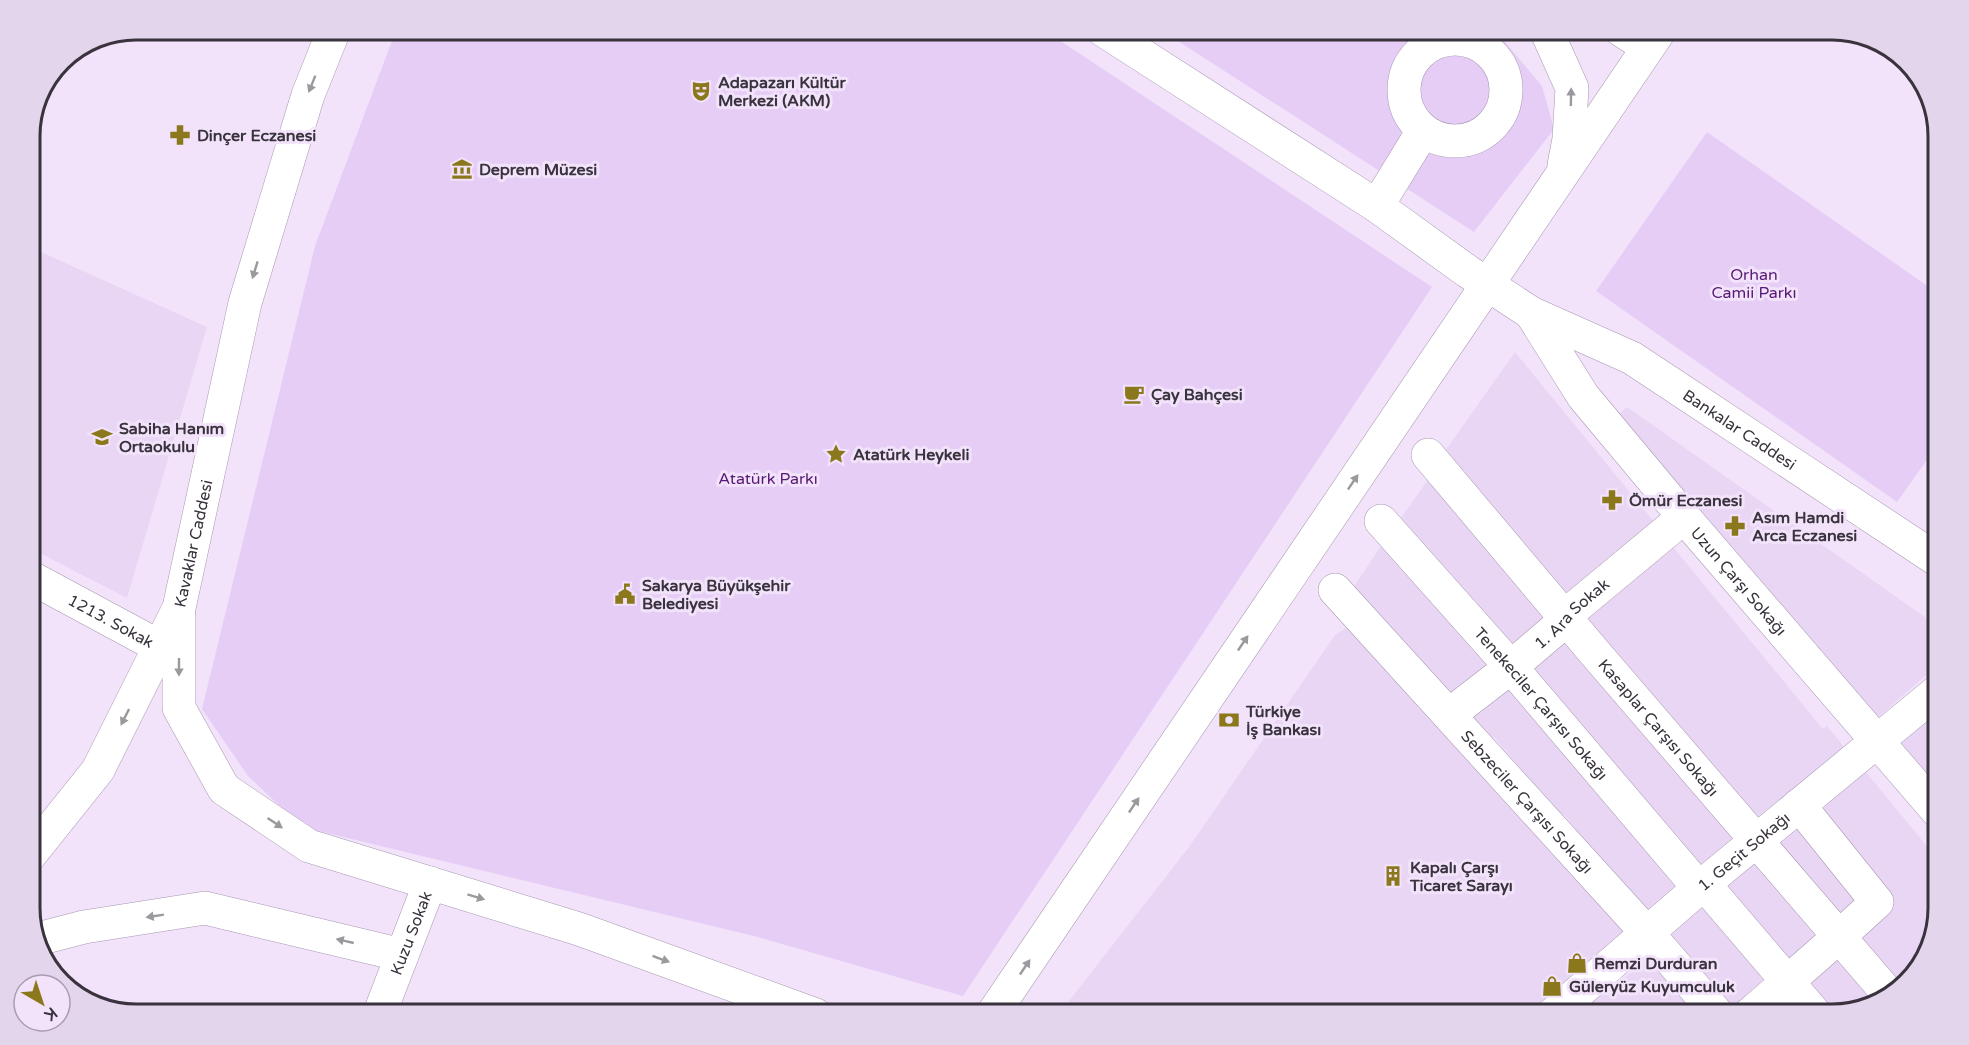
<svg xmlns="http://www.w3.org/2000/svg" width="1969" height="1045" viewBox="0 0 1969 1045" font-family="'Varela Round',sans-serif">
	<style>
		.built { fill: #e9d6f5 }
		.green { fill: #e6cdf6 }
		.lines { fill: none; stroke-linecap: round; stroke-linejoin: round }
		.minor-casing { stroke: #a698af; stroke-width: 34 }
		.major-casing { stroke: #a698af; stroke-width: 34 }
		.minor { stroke: #fff; stroke-width: 33 }
		.major { stroke: #fff; stroke-width: 33 }
		.oneway { fill: #9c999e }
		.labels { text-anchor: middle; stroke-width: 6; stroke-linejoin: round; paint-order: stroke }
		.poi-label { font-size: 16px; font-weight: bold; fill: #39333d; stroke: #f2e3fb; text-anchor: start }
		.park-label { font-size: 16px; fill: #571874; stroke: #f2e3fb }
		.street-label { font-size: 16px; fill: #39333d; stroke: #f2e3fb }
		.rim { fill: none; stroke: #39333d; stroke-width: 3 }
	</style>
	<rect width="100%" height="100%" fill="#f2e3fb"/>
	<!-- built -->
	<g class="built">
		<path d="M30,247L207,327L127,598L30,548Z"/>
		<path d="M1515,352L1660,529L1569,604L1443,454Z"/>
		<path d="M1627,407L1939,627V664L1876,719L1614,418Z"/>
		<path d="M1430,477L1554,620L1511,656L1396,525Z"/>
		<path d="M1385,540L1497,669L1458,703L1353,588Z"/>
		<path d="M1669,542L1823,729L1827,726L1845,748L1755,823L1577,617Z"/>
		<path d="M1352,624L1632,934L1531,1015H1058L1189,847L1335,635Z"/>
		<path d="M1563,629L1736,841L1701,871L1521,665Z"/>
		<path d="M1508,679L1688,882L1646,918L1576,834L1578,832L1568,819L1551,805L1494,737L1488,742L1460,716Z"/>
		<path d="M1932,709L1939,717V791L1895,741Z"/>
		<path d="M1862,767L1929,849L1926,852L1939,868V908L1928,956L1897,990L1849,937L1884,908L1813,806Z"/>
		<path d="M1803,822L1867,900L1836,921L1772,847Z"/>
		<path d="M1757,861L1832,938L1788,966L1723,890Z"/>
		<path d="M1706,905L1779,984L1726,1015L1668,936Z"/>
		<path d="M1836,950L1880,1001L1832,1015H1826L1798,982Z"/>
		<path d="M1651,956L1703,1015H1577L1619,980L1621,981Z"/>
	</g>
	<!-- green -->
	<g class="green">
		<path d="M396,30H1044L1432,287L963,996L754,936L302,827L248,776L202,709L315,246Z"/>
		<path d="M1161,30H1495L1542,86L1554,129L1474,232Z"/>
		<path d="M1707,132L1939,294V443L1897,502L1596,291Z"/>
	</g>
	<g class="lines">
		<!-- minor casing -->
		<g class="minor-casing">
			<g id="minor">
				<path id="s1" d="M1103,30L1377,206L1467,271L1531,313L1632,358L1939,561"/>
				<circle cx="1455" cy="90" r="51"/>
				<path d="M1377,206L1423,131"/>
				<path id="s2" d="M1531,313L1583,396L1684,517L1939,813"/>
				<path id="s3" d="M1428,455L1595,653L1891,997"/>
				<path id="s4" d="M1381,521L1511,667L1699,888"/>
				<path id="s5" d="M30,577L160,647"/>
				<path id="s6" d="M1335,590L1657,944L1718,1015"/>
				<path id="s7" d="M1458,708L1511,667L1559,626L1572,610L1684,517"/>
				<path d="M1704,884L1816,1015"/>
				<path d="M38,939L84,927L205,908L402,955"/>
				<path id="s8" d="M379,1015L430,883"/>
				<path id="s9" d="M1552,1015L1699,888L1939,690"/>
				<path d="M1749,1015C1792,978 1835,941 1877,902L1799,805"/>
			</g>
		</g>
		<!-- major casing -->
		<g class="major-casing">
			<g id="major">
				<path d="M1546,30L1572,88L1569,139L1564,165"/>
				<path d="M1621,30L1648,47"/>
				<path d="M179,616V708L224,789L309,846L579,929L816,1015"/>
				<path id="s10" d="M30,855L98,770L179,608L245,303L308,95L334,30"/>
				<path d="M992,1015L1660,30"/>
			</g>
		</g>
		<!-- minor -->
		<use href="#minor" class="minor"/>
		<!-- major -->
		<use href="#major" class="major"/>
	</g>
	<!-- one-way arrows -->
	<defs><path id="oneway-solid" d="M-6-.8H1V-3.2L6.5 0L1 3.2V.8H-6Z" transform="scale(1.5)"/></defs>
	<g class="oneway">
		<use href="#oneway-solid" transform="translate(312 84) rotate(112)"/>
		<use href="#oneway-solid" transform="translate(1571 97) rotate(-89)"/>
		<use href="#oneway-solid" transform="translate(255 270) rotate(107)"/>
		<use href="#oneway-solid" transform="translate(1353 482) rotate(-56)"/>
		<use href="#oneway-solid" transform="translate(1243 643) rotate(-56)"/>
		<use href="#oneway-solid" transform="translate(179 667) rotate(90)"/>
		<use href="#oneway-solid" transform="translate(125 717) rotate(117)"/>
		<use href="#oneway-solid" transform="translate(1134 805) rotate(-56)"/>
		<use href="#oneway-solid" transform="translate(275 823) rotate(34)"/>
		<use href="#oneway-solid" transform="translate(476 897) rotate(17)"/>
		<use href="#oneway-solid" transform="translate(155 916) rotate(171)"/>
		<use href="#oneway-solid" transform="translate(345 941) rotate(-167)"/>
		<use href="#oneway-solid" transform="translate(661 959) rotate(20)"/>
		<use href="#oneway-solid" transform="translate(1025 967) rotate(-56)"/>
	</g>
	<!-- icons -->
	<defs>
		<g id="theatre-bare" transform="scale(1.62)"><path d="M-5-5.5Q0-4 5-5.5V0Q5 5 0 6Q-5 5-5 0ZM-3.3-2.5H-1v1.5H-3.3ZM1-2.5H3.3v1.5H1ZM-2.8 1Q0 5.5 2.8 1Z" fill="#8b781d" stroke="#f2e3fb" stroke-width="2.5" paint-order="stroke"/></g>
		<g id="pharmacy-bare" transform="scale(1.62)"><path d="M-2-6h4v4h4v4h-4v4h-4v-4h-4v-4h4Z" fill="#8b781d" stroke="#f2e3fb" stroke-width="2.5" paint-order="stroke"/></g>
		<g id="museum-bare" transform="scale(1.62)"><path d="M0-6L6-3V-2H-6V-3ZM-5-1h2V3h-2ZM-1-1h2V3h-2ZM3-1h2V3H3ZM-6 4H6V6H-6Z" fill="#8b781d" stroke="#f2e3fb" stroke-width="2.5" paint-order="stroke"/></g>
		<g id="cafe-bare" transform="scale(1.62)"><path d="M-5.5-4.5H6V0H3Q3 3.5 0 3.5H-2.5Q-5.5 3.5-5.5 0ZM3-3.2v2h1.7v-2ZM-6 4.5H4V6H-6Z" fill="#8b781d" stroke="#f2e3fb" stroke-width="2.5" paint-order="stroke"/></g>
		<g id="school-bare" transform="scale(1.62)"><path d="M0-5L7-2L0 1L-7-2ZM-4 1L0 2.5L4 1V4Q0 6-4 4Z" fill="#8b781d" stroke="#f2e3fb" stroke-width="2.5" paint-order="stroke"/></g>
		<g id="sight-bare" transform="scale(1.62)"><path d="M0-6L1.8-2.2L6-1.7L2.9 1.2L3.7 5.4L0 3.3L-3.7 5.4L-2.9 1.2L-6-1.7L-1.8-2.2Z" fill="#8b781d" stroke="#f2e3fb" stroke-width="2.5" paint-order="stroke"/></g>
		<g id="civic-bare" transform="scale(1.62)"><path d="M-.6-6.5H3V-4.5H.6V-3L4-1V1h2V6H-6V1h2V-1L-.6-3ZM-1.2 2.5V6h2.4V2.5Z" fill="#8b781d" stroke="#f2e3fb" stroke-width="2.5" paint-order="stroke"/></g>
		<g id="bank-bare" transform="scale(1.62)"><path d="M-6-4H6V4H-6ZM0-2.3a2.3 2.3 0 1 0 0 4.6a2.3 2.3 0 1 0 0-4.6Z" fill="#8b781d" stroke="#f2e3fb" stroke-width="2.5" paint-order="stroke"/></g>
		<g id="building-bare" transform="scale(1.62)"><path d="M-4-6H4V6H1V3H-1V6H-4ZM-2.5-4.3h1.7v1.8h-1.7ZM.8-4.3h1.7v1.8H.8ZM-2.5-1h1.7V.8h-1.7ZM.8-1h1.7V.8H.8Z" fill="#8b781d" stroke="#f2e3fb" stroke-width="2.5" paint-order="stroke"/></g>
		<g id="shop-bare" transform="scale(1.62)"><path d="M-5-2.5h2.3a2.7 3.5 0 0 1 5.4 0H5L5.5 6h-11ZM-1.5-2.5h3a1.5 2.3 0 0 0-3 0Z" fill="#8b781d" stroke="#f2e3fb" stroke-width="2.5" paint-order="stroke"/></g>
	</defs>
	<g fill-rule="evenodd">
		<use href="#theatre-bare" x="701" y="91"/>
		<use href="#pharmacy-bare" x="180" y="135"/>
		<use href="#museum-bare" x="462" y="169"/>
		<use href="#cafe-bare" x="1134" y="394"/>
		<use href="#school-bare" x="102" y="437"/>
		<use href="#sight-bare" x="836" y="454"/>
		<use href="#pharmacy-bare" x="1612" y="500"/>
		<use href="#pharmacy-bare" x="1735" y="526"/>
		<use href="#civic-bare" x="625" y="594"/>
		<use href="#bank-bare" x="1229" y="720"/>
		<use href="#building-bare" x="1393" y="876"/>
		<use href="#shop-bare" x="1577" y="963"/>
		<use href="#shop-bare" x="1552" y="986"/>
	</g>
	<g class="labels">
		<!-- poi labels -->
		<g class="poi-label">
			<text x="718" y="88">Adapazarı Kültür<tspan x="718" dy="18">Merkezi (AKM)</tspan></text>
			<text x="197" y="141">Dinçer Eczanesi</text>
			<text x="479" y="175">Deprem Müzesi</text>
			<text x="1151" y="400">Çay Bahçesi</text>
			<text x="119" y="434">Sabiha Hanım<tspan x="119" dy="18">Ortaokulu</tspan></text>
			<text x="853" y="460">Atatürk Heykeli</text>
			<text x="1629" y="506">Ömür Eczanesi</text>
			<text x="1752" y="523">Asım Hamdi<tspan x="1752" dy="18">Arca Eczanesi</tspan></text>
			<text x="642" y="591">Sakarya Büyükşehir<tspan x="642" dy="18">Belediyesi</tspan></text>
			<text x="1246" y="717">Türkiye<tspan x="1246" dy="18">İş Bankası</tspan></text>
			<text x="1410" y="873">Kapalı Çarşı<tspan x="1410" dy="18">Ticaret Sarayı</tspan></text>
			<text x="1594" y="969">Remzi Durduran</text>
			<text x="1569" y="992">Güleryüz Kuyumculuk</text>
		</g>
		<!-- park labels -->
		<g class="park-label">
			<text x="1754" y="280">Orhan<tspan x="1754" dy="18">Camii Parkı</tspan></text>
			<text x="768" y="484">Atatürk Parkı</text>
		</g>
		<!-- street labels -->
		<g class="street-label">
			<text dy="6" stroke="none"><textPath href="#s1" startOffset="753">Bankalar Caddesi</textPath></text>
			<text dy="6" stroke="none"><textPath href="#s10" startOffset="356">Kavaklar Caddesi</textPath></text>
			<text dy="6" stroke="none"><textPath href="#s2" startOffset="340">Uzun Çarşı Sokağı</textPath></text>
			<text dy="6" stroke="none"><textPath href="#s7" startOffset="148">1. Ara Sokak</textPath></text>
			<text dy="6" stroke="none"><textPath href="#s5" startOffset="92">1213. Sokak</textPath></text>
			<text dy="6" stroke="none"><textPath href="#s4" startOffset="243">Tenekeciler Çarşısı Sokağı</textPath></text>
			<text dy="6" stroke="none"><textPath href="#s3" startOffset="357">Kasaplar Çarşısı Sokağı</textPath></text>
			<text dy="6" stroke="none"><textPath href="#s6" startOffset="286">Sebzeciler Çarşısı Sokağı</textPath></text>
			<text dy="6" stroke="none"><textPath href="#s9" startOffset="252">1. Geçit Sokağı</textPath></text>
			<text dy="6" stroke="none"><textPath href="#s8" startOffset="88">Kuzu Sokak</textPath></text>
		</g>
	</g>
	<!-- crop -->
	<path d="M0 0H1969V1045H0ZM136 40H1832A96 96 0 0 1 1928 136V908A96 96 0 0 1 1832 1004H136A96 96 0 0 1 40 908V136A96 96 0 0 1 136 40Z" fill="#e3d5ec" fill-rule="evenodd"/>
	<path class="rim" d="M136 40H1832A96 96 0 0 1 1928 136V908A96 96 0 0 1 1832 1004H136A96 96 0 0 1 40 908V136A96 96 0 0 1 136 40Z"/>
	<!-- north arrow -->
	<g transform="translate(42 1003) rotate(141)"><circle r="28" fill="#f2e3fb" stroke="#a89daf" stroke-width="1.5"/>
	<path d="M0-4.5L10 22L0 15L-10 22Z" fill="#8b781d"/>
	<text y="-9" font-size="16" font-weight="bold" text-anchor="middle" fill="#39333d">K</text>
	</g>
</svg>
